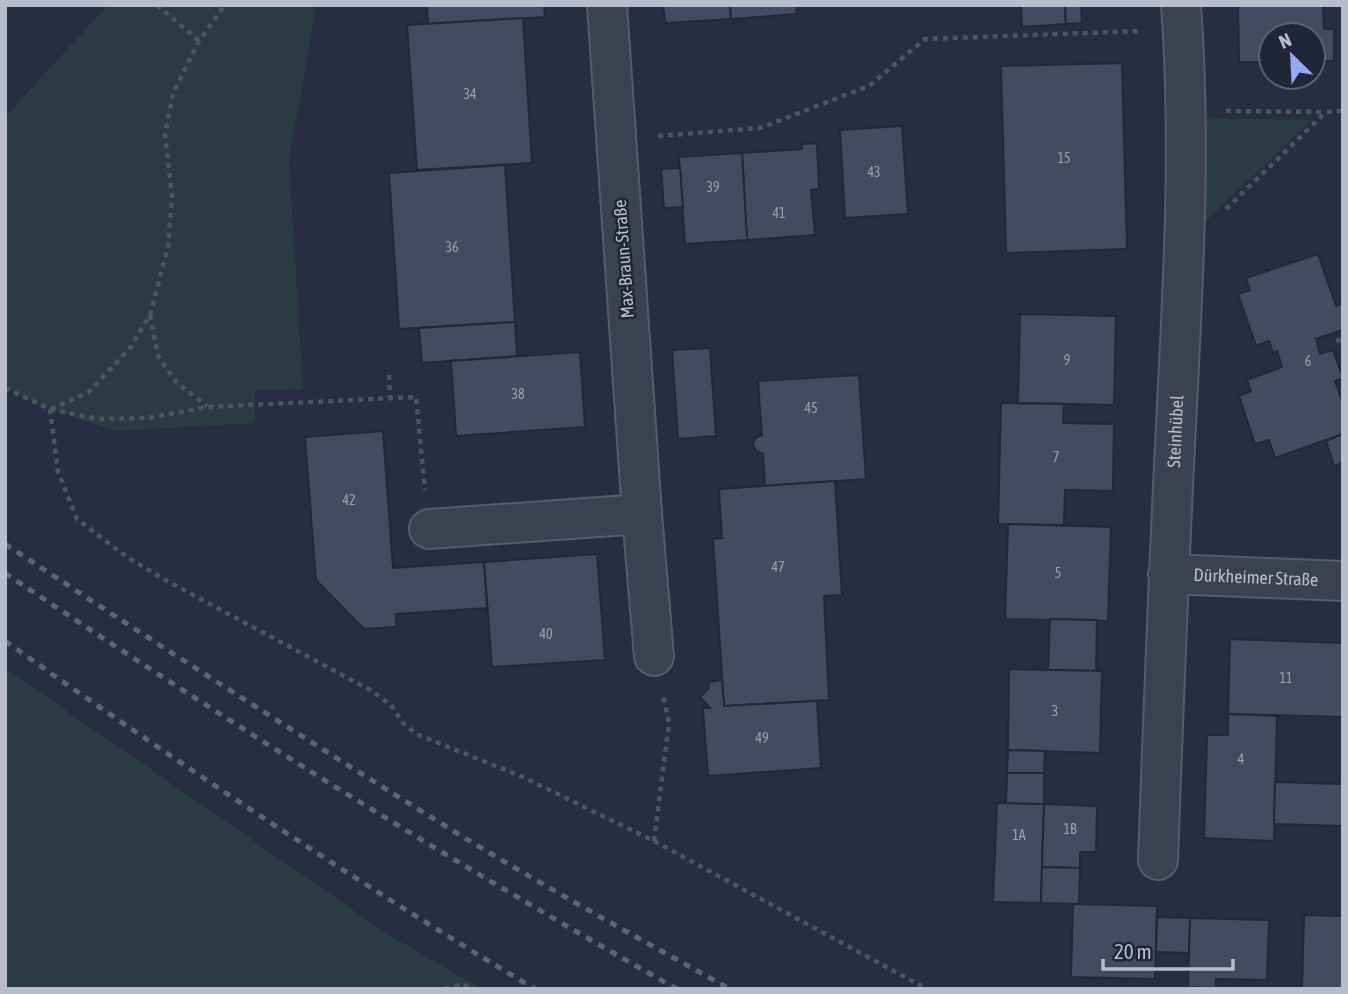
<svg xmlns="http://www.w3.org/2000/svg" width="1348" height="994" viewBox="0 0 1348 994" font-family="'Asap Condensed',sans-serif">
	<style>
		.green { fill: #2a3b43 }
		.building { fill: #444b61; stroke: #222839; stroke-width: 2 }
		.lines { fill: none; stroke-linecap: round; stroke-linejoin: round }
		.minor-casing { stroke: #575c6c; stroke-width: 42 }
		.path { stroke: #48585f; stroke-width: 4.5; stroke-dasharray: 5 5; stroke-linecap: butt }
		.minor { stroke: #3c4151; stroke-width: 38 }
		.rail { stroke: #5e6478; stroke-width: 5; stroke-dasharray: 7 7; stroke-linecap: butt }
		.labels { text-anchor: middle; stroke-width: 5; stroke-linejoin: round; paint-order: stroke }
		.number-label { font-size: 14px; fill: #9ca0b0 }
		.street-label { font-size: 18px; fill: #b9bdcb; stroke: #202637 }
	</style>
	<rect width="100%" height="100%" fill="#272e42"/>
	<!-- green -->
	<g class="green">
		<path d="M108,5H316L289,161L303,389L255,390V423L116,431L50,409L5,388V117Z"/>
		<path d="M1207,118L1312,120L1206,221Z"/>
		<path d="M5,668L389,935L482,989H5Z"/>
	</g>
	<!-- building -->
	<g class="building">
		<path d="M427,5H544L545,17L428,24Z"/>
		<path d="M663,5H730L731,19L665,23Z"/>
		<path d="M730,5H796L797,14L731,19Z"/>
		<path d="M1021,5H1065L1066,24L1022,27Z"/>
		<path d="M1065,5H1081L1082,23L1066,24Z"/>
		<path d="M1238,5H1323L1324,29H1334V61H1313V35H1271V62H1239Z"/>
		<path d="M523,18L532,163L417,170L407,25Z"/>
		<path d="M1122,63L1127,249L1006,253L1001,66Z"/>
		<path d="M902,126L908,214L845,218L840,130Z"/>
		<path d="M817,143L819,189L811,190L815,235L747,240L742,153L802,149V144Z"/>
		<path d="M742,153L747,240L685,244L679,157Z"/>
		<path d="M505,165L515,322L399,329L389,173Z"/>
		<path d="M680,168L683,207L664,208L661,169Z"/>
		<path d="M1318,254L1336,306L1343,303V330L1316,339L1320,354L1333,350L1343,378L1335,381L1343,403V434L1275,458L1269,440L1255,444L1239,396L1251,391L1247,380L1282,367L1277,351L1273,353L1269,341L1256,346L1238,294L1250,290L1246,278Z"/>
		<path d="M1020,314L1116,316L1114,405L1018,403Z"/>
		<path d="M515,322L517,356L422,363L419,328Z"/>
		<path d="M710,348L716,436L678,439L672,350Z"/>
		<path d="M580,352L585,427L456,436L451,361Z"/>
		<path d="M859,375L866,479L765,486L763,454L756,451L753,445L755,438L762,435L758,381Z"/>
		<path d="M1001,403L1064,404L1063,423L1114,424L1113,491L1065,490L1064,525L998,524Z"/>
		<path d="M383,431L393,568L484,562L487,608L396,614V627L364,629L316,580L305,437Z"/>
		<path d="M1343,434V465L1342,463L1334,466L1326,441Z"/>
		<path d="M835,481L842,595L824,596L829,700L724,706L713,539L722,538L719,489Z"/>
		<path d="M1008,524L1111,527L1108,621L1005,619Z"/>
		<path d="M597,554L605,660L492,667L484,562Z"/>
		<path d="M1050,619L1097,620L1096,671L1048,670Z"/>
		<path d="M1230,639L1343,643V717L1228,714Z"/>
		<path d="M1009,669L1102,671L1100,753L1008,750Z"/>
		<path d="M722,680L724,706L817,701L821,768L708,776L703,708H710L700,697L709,688L708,682Z"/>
		<path d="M1228,714L1277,716L1274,841L1204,838L1207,735H1228Z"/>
		<path d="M1008,750L1045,751L1044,773H1007Z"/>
		<path d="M1007,773H1044V804H1006Z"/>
		<path d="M1275,782L1343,784V826L1274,824Z"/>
		<path d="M997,803L1044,804L1041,903L993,902Z"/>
		<path d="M1044,804L1097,806L1096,852H1080V868L1042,867Z"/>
		<path d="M1042,867L1080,868L1079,904L1041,903Z"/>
		<path d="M1073,904L1157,906L1155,979L1071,977Z"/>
		<path d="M1304,915L1343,916V989H1302Z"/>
		<path d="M1157,917L1190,918L1189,953L1156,952Z"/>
		<path d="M1190,918L1269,920L1267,980L1216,979V988L1188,987Z"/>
	</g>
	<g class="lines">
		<!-- minor casing -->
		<g class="minor-casing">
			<g id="minor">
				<path d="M642,514L654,656"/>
				<path d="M429,529L642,514L607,5"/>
				<path id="s1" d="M1168,574L1343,581"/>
				<path id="s2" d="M1158,860C1163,722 1168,584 1175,446C1182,299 1192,152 1181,5"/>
			</g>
		</g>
		<!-- path -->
		<g class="path">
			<path d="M157,5L199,41"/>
			<path d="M1226,111L1325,112"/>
			<path d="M658,136L760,128L869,86L925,39L1142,31"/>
			<path d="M1226,209L1326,112L1343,111"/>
			<path d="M150,315L158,356L177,383L207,406"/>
			<path d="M1336,341L1343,339"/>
			<path d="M389,375L390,398"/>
			<path d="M5,388L50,409L98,419L148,418L207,407L416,397L425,490"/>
			<path d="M50,409L58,472L77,519L127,557L167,581L372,691L391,705L402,722L416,734L523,777L654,841L927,989"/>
			<path d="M51,409L89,392L130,348L150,315L168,247L172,196L165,135L173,93L199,41L225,5"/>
			<path d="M654,841L669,723L663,695"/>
			<path d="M445,989L463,984L470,989"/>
		</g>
		<!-- minor -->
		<use href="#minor" class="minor"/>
		<!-- rail -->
		<g class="rail">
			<path d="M5,544C154,642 303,738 455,832C545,887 638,938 730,989"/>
			<path d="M5,573C224,720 447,860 677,989"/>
			<path d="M5,641C178,763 354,881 535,989"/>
		</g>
	</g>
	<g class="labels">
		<!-- number labels -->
		<g class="number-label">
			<text x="470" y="99">34</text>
			<text x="1064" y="163">15</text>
			<text x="874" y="177">43</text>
			<text x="713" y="192">39</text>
			<text x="779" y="218">41</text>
			<text x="452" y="252">36</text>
			<text x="1067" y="365">9</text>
			<text x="1308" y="366">6</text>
			<text x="518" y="399">38</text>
			<text x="811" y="413">45</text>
			<text x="1056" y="462">7</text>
			<text x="349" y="505">42</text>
			<text x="778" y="572">47</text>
			<text x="1058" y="578">5</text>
			<text x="546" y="639">40</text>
			<text x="1286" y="683">11</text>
			<text x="1055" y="716">3</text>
			<text x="762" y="743">49</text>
			<text x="1241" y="764">4</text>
			<text x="1070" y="834">1B</text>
			<text x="1019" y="840">1A</text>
		</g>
		<!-- street labels -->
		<g class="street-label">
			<text transform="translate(624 259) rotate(-94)" y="6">Max-Braun-Straße</text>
			<text dy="6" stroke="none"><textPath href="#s2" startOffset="429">Steinhübel</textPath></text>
			<text dy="6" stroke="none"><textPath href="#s1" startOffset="88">Dürkheimer Straße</textPath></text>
		</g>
	</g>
	<!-- border -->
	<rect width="1348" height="994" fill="none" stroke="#b9bdcb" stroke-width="14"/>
	<!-- north arrow -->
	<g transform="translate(1292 56) rotate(336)"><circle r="33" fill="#202637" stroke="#5d6272" stroke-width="2"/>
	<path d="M0-5L12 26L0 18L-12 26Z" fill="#94a8f5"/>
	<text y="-10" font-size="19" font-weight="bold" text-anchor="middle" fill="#b9bdcb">N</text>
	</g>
	<!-- scale -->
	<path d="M1103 959v10h130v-10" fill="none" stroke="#b9bdcb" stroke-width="3.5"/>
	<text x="1114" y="959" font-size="21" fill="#b9bdcb" stroke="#202637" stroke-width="5" paint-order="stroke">20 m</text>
</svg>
